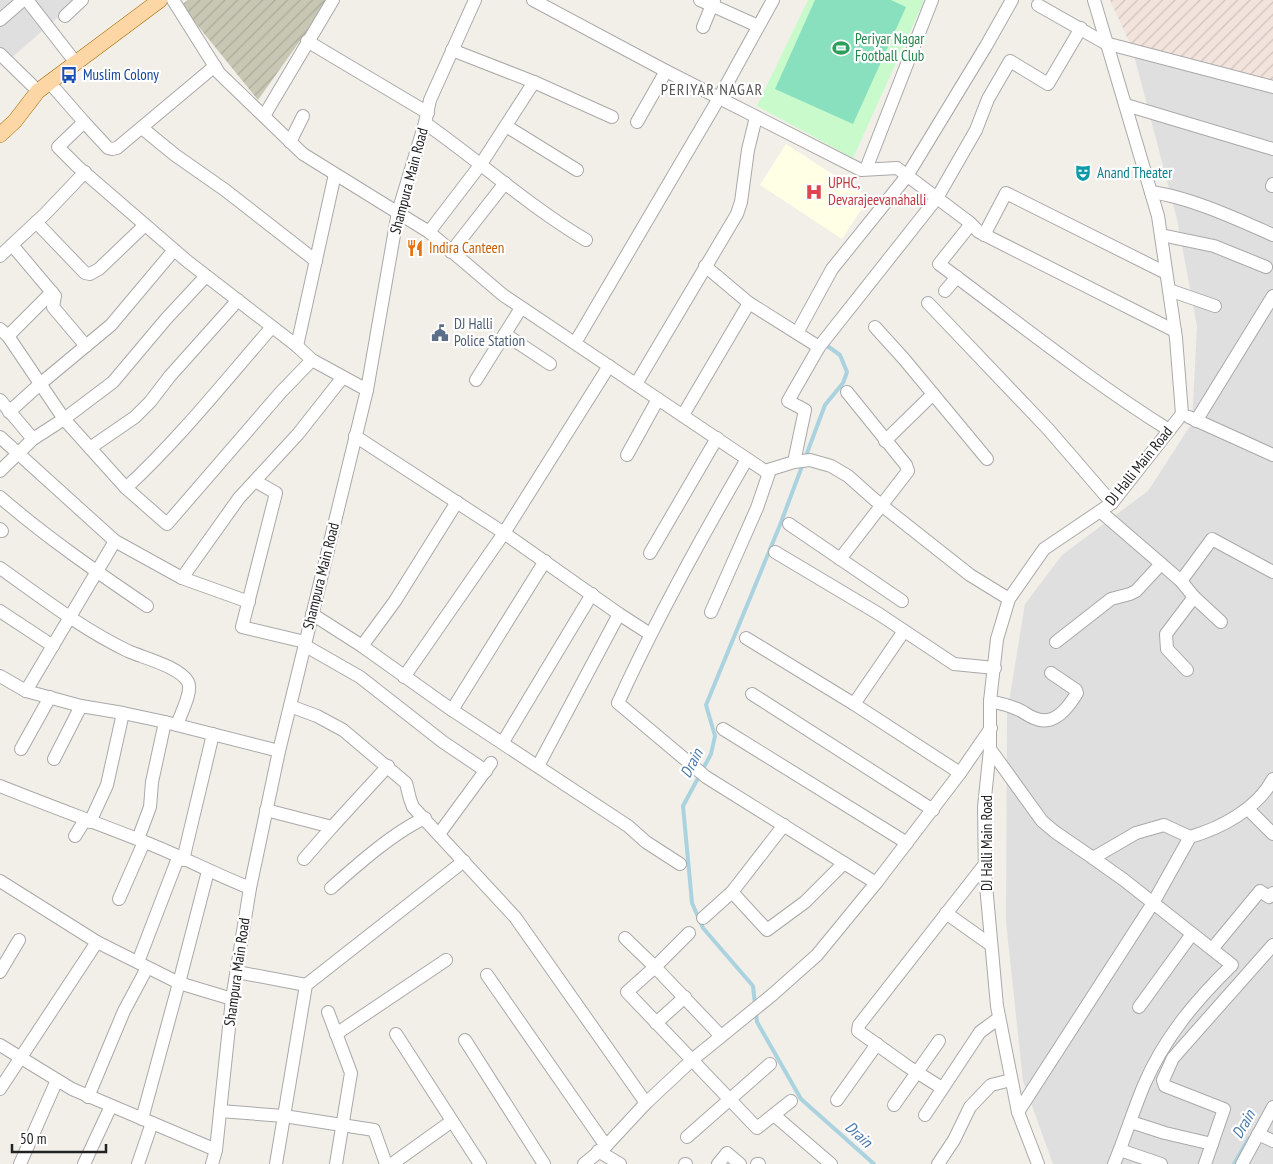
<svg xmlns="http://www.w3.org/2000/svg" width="1273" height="1164" viewBox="0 0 1273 1164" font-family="'PT Sans Narrow',sans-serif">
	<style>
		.residential { fill: #e0dfdf }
		.education { fill: #ffffe5 }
		.military { fill: url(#military-furrows) }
		.construction { fill: url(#construction-furrows) }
		.park { fill: #c8facc }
		.pitch { fill: #88e0be }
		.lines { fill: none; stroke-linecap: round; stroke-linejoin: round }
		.stream { stroke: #aad3df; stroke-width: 4 }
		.minor-casing { stroke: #a9a9a9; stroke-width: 14 }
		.major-casing { stroke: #a06b00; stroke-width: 16 }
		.minor { stroke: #fff; stroke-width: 12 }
		.major { stroke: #fcd6a4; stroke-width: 15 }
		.labels { text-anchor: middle; stroke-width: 4.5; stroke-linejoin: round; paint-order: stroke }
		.leisure-label { font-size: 15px; fill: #27864d; stroke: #fff; text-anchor: start }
		.transit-label { font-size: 15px; fill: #164399; stroke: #fff; text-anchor: start }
		.culture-label { font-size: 15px; fill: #0d838f; stroke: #fff; text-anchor: start }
		.street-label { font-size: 15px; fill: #222; stroke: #fff }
		.health-label { font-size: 15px; fill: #be3a42; stroke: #fff; text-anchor: start }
		.food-label { font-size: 15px; fill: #c56008; stroke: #fff; text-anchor: start }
		.service-label { font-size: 15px; fill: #4e5e75; stroke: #fff; text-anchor: start }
		.neighbourhood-label { font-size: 16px; letter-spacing: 1px; fill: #555; stroke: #fff }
		.water-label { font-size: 16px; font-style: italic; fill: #4a7aab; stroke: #fff }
	</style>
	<defs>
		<pattern id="military-furrows" width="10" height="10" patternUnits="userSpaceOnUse" patternTransform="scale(1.25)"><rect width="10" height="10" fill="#f3e3dd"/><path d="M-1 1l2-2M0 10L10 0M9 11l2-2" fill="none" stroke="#d0c2bd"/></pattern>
		<pattern id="construction-furrows" width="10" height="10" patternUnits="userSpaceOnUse" patternTransform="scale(1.25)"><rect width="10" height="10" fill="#c7c7b4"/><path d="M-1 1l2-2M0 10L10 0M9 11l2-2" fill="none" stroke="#abab9a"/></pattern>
	</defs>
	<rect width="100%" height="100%" fill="#f2efe9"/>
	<!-- residential -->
	<g class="residential">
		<path d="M0,0H78L3,65L0,63Z"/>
		<path d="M1132,48L1273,89V1164H1053L1023,1081L1006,922L1007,714L1025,604L1062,555L1148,491L1192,423L1197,326L1177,219Z"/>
	</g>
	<!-- education -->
	<path class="education" d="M786,144L869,198L842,239L760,185Z"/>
	<!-- military -->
	<path class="military" d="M1110,0H1273V83L1132,48Z"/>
	<!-- construction -->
	<path class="construction" d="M188,0H329L258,100L181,5Z"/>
	<!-- park -->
	<path class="park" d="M808,0H921L924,1L853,158L757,106Z"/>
	<!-- pitch -->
	<path class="pitch" d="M815,0H891L906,7L853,124L775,89Z"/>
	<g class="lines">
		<!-- stream -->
		<g class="stream">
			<path d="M826,345L840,355L847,372L843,383L825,405L780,525L706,705L715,736L711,754L683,806L692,903L703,928L753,986L757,1022L801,1099L874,1164"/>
			<path d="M1234,1164L1249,1138"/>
		</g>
		<!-- minor casing -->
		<g class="minor-casing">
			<g id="minor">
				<path d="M27,0L76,63"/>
				<path d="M173,0L219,73L303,154L429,232L503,295L765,471L794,462L810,460L831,466L848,476L875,500L970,575L1009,599"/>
				<path d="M533,0L666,71L861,170L897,168L969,222L979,232L1175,331"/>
				<path d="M700,0L758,26"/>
				<path d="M1038,5L1105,43L1273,87"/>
				<path d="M65,16L82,0"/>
				<path d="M0,20L23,0"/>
				<path d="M703,27L714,0"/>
				<path d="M307,41L428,113"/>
				<path d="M452,50L534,82L612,117"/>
				<path d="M0,54L38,91"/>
				<path d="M49,82L84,122L58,147L77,166L187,261L297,346L312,360L367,390"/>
				<path d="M1126,105L1273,149"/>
				<path d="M264,116L333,0"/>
				<path d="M84,122L108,148L112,149L117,148L215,66"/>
				<path d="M637,122L666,71"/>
				<path d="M425,123C479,161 529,206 586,240"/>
				<path d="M506,126L577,170"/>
				<path d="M142,128L175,155L225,190L316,261"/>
				<path d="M290,142L303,116"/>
				<path d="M866,169L932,0"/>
				<path d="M1272,186L1273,184"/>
				<path d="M1151,192C1189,197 1237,219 1273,235"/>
				<path d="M36,222L85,273L90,274L99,269L145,225"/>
				<path d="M971,224L939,264C1015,320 1089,380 1169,430"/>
				<path d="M429,232L481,164L534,82"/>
				<path d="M984,235L1006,193L1166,273"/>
				<path d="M1161,235L1214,246L1266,267"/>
				<path d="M12,245L55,296L53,307L86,346"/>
				<path d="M451,252L505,183"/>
				<path d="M0,256L45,214L85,172"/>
				<path d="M705,266L749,303L819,347L937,198L976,130L988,99L1010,61L1048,84L1081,28"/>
				<path d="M1169,290L1215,306"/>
				<path d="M945,291L957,277"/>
				<path d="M928,303L1048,429L1112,503"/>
				<path d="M875,327L904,359L987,459"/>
				<path d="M0,329L8,336L64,419L126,488L167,524L281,392L312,360"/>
				<path d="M797,333L832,269L907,176L986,46L1012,0"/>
				<path d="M505,334L550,364"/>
				<path d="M8,336L52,292"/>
				<path d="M575,343L719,98L773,0"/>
				<path d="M297,346L335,174"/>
				<path d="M476,380L521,308"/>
				<path d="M636,384L737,214L741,202L748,150L756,117"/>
				<path d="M0,400L33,439"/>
				<path d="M9,412L40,384L111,325L174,250"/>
				<path d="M683,415L749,303"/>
				<path d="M1189,417L1273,455"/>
				<path d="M1196,421L1273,296"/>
				<path d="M355,436L504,533L619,614L650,634"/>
				<path d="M0,437L115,541L182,578L249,602"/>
				<path d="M885,441L933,394"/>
				<path d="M90,448L135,417L150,402L170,376L238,300"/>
				<path d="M627,455L658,399"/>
				<path d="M747,459C701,538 656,619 618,703L706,777L876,883"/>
				<path d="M794,462L805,410L788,401L819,347"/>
				<path d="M0,471L33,439L64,419L113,382L166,319L206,276"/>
				<path d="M255,481L276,493L242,627L305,642"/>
				<path d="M126,488C180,438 224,382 272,327"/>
				<path d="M0,497C46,537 97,572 147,606"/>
				<path d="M1101,512L1181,581L1194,597"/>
				<path d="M789,524L902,601"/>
				<path d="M0,529L2,531"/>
				<path d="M775,552L879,614L954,664L995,668"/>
				<path d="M650,553L717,438"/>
				<path d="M840,559L908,471L906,465L847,392"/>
				<path d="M0,568C41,597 82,629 128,651C144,658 180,667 188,682C193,692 180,715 177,725"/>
				<path d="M182,578L239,498L298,434L343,377"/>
				<path d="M1181,581L1212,539L1273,572"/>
				<path d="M0,611L53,646"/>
				<path d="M711,612L757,508L770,470"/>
				<path d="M312,614L362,646L452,710L628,826L646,842L680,864"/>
				<path d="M746,638L854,704L960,773"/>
				<path d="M1056,642L1111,599L1130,594L1136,591L1161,564"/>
				<path d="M304,645L360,677L443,742L486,771"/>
				<path d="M362,646L395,601L457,502"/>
				<path d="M1187,670L1167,649L1166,634L1194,597L1221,622"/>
				<path d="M0,676L26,691L81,706L123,713L165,722L279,751"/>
				<path d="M404,677L504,533L609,366"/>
				<path d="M26,691L115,541"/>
				<path d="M752,694L933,810"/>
				<path d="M990,701C999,703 1008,705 1017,709C1023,711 1028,716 1034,718C1054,727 1068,708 1077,693L1076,690L1051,673"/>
				<path d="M854,704L904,631"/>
				<path d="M290,706L317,716L343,730L406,783L410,799L413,807L515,917L646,1103"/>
				<path d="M452,710L545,561"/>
				<path d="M723,729L907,843"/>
				<path d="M503,742L592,594"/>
				<path d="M21,749L50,697"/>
				<path d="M990,749L1042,821L1055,832L1093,858"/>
				<path d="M54,759L81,706"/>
				<path d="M538,766L619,614"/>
				<path d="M0,786C45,804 91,821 137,839C175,853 212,873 250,888"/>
				<path d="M1248,809L1273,834"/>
				<path d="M266,810L332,827L388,766"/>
				<path d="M90,822L107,785L123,713"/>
				<path d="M439,834L491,763"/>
				<path d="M75,836L85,820"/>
				<path d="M138,839L150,807L152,782L165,722"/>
				<path d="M304,859L332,827"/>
				<path d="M183,860L213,734"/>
				<path d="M0,881L97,942L179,983L208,871"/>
				<path d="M331,888C357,865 394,832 425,818"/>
				<path d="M732,892L767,930L805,902L844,863"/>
				<path d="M119,899L144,842"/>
				<path d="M946,913L991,945"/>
				<path d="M703,918L732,892L784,825"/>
				<path d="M689,933L655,967L721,1036"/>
				<path d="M625,938L655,967L627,992L757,1128L791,1101"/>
				<path d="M1212,949L1260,891L1269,897L1273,893"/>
				<path d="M138,962L178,858"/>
				<path d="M0,972L19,940"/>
				<path d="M237,972L306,985"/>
				<path d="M487,975L606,1146"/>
				<path d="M1139,1007L1192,934"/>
				<path d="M328,1012L351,1073L336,1164"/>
				<path d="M656,1023L685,997"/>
				<path d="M336,1034L446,960"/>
				<path d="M396,1034L480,1164"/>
				<path d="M465,1040L544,1164"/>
				<path d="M0,1045L72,1089L216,1150"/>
				<path d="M942,1088L907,1066L858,1031L859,1025L985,864"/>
				<path d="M0,1089L97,942"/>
				<path d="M88,1097L124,1011L147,968"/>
				<path d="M837,1100L877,1044"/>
				<path d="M894,1105L939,1041"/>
				<path d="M220,1111L284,1116L374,1130L386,1164"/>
				<path d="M1018,1112L1153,903L1190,837"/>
				<path d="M774,1115L831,1164"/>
				<path d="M925,1115L980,1032L999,1018"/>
				<path d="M142,1119L179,983L232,999"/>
				<path d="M1131,1122L1165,1133L1212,1144"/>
				<path d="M1258,1134L1273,1141"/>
				<path d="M687,1137L770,1064"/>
				<path d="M1120,1150L1161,1164"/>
				<path d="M598,1151L620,1164"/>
				<path d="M20,1164L57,1080"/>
				<path d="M84,1164L111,1106"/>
				<path d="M138,1164L152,1123"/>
				<path d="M212,1164L216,1150L232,999L250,888L279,751L367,390L398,212L425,123L430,100L475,0"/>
				<path d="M276,1164L306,985L464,861"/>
				<path d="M392,1164L452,1121"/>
				<path d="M584,1164L606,1146L646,1103L692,1060L772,995L817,955L876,883L960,773L991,728"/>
				<path d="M685,1164H686"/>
				<path d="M718,1164L727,1153L740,1164"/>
				<path d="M757,1164H759"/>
				<path d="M938,1164L954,1140L970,1107L991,1085L1011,1080"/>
				<path d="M1038,1164L1018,1112L997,1006L985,874L984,807L990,749V701L997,639L1009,599L1044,549L1112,503L1182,414L1176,338L1158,216L1094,0"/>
				<path d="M1114,1164C1125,1138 1133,1111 1144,1085C1164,1038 1196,1000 1232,965L1124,880L1093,858L1136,833L1164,825L1190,837C1221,828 1257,809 1273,779"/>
				<path d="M1205,1164L1224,1109L1165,1086L1163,1080L1173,1058L1273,945"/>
				<path d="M1242,1164L1273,1107"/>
			</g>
		</g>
		<!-- major casing -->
		<g class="major-casing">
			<path id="major" d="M0,135L15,121L38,91L160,0"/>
		</g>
		<!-- minor -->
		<use href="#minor" class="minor"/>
		<!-- major -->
		<use href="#major" class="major"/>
	</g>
	<!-- icons -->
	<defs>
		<g id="stadium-bare" transform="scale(1.35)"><path d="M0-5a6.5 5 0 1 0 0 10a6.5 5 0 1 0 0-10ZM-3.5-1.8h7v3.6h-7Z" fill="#2e9e5b" stroke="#fff" stroke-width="2.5" paint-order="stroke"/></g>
		<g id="bus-bare" transform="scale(1.35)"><path d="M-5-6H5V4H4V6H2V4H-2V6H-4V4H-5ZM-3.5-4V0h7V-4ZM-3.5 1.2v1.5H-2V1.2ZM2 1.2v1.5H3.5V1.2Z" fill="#1a4fb4" stroke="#fff" stroke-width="2.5" paint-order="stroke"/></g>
		<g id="theatre-bare" transform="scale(1.35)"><path d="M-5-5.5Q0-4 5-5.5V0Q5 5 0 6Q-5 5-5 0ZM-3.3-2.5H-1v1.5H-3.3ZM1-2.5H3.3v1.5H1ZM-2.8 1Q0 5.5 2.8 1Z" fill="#0f9aa8" stroke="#fff" stroke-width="2.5" paint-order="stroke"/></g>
		<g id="hospital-bare" transform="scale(1.35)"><path d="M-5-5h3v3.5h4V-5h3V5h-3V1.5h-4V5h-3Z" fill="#e0444e" stroke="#fff" stroke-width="2.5" paint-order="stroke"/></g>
		<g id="restaurant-bare" transform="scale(1.35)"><path d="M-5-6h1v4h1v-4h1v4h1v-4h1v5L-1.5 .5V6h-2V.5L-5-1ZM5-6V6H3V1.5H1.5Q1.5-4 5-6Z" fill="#e8710a" stroke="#fff" stroke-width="2.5" paint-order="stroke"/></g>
		<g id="civic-bare" transform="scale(1.35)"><path d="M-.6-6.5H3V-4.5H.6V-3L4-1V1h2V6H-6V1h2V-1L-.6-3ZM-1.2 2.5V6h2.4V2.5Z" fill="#5c6f8a" stroke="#fff" stroke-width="2.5" paint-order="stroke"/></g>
	</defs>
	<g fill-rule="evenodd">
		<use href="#stadium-bare" x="841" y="48"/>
		<use href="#bus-bare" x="69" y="75"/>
		<use href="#theatre-bare" x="1083" y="173"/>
		<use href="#hospital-bare" x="814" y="192"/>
		<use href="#restaurant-bare" x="415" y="248"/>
		<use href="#civic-bare" x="440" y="333"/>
	</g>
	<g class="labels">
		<!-- leisure labels -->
		<g class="leisure-label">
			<text x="855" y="44">Periyar Nagar<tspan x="855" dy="17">Football Club</tspan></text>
		</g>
		<!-- transit labels -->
		<g class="transit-label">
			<text x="83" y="80">Muslim Colony</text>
		</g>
		<!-- culture labels -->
		<g class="culture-label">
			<text x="1097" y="178">Anand Theater</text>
		</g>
		<!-- street labels -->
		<g class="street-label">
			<text transform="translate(409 181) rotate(-75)" y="5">Shampura Main Road</text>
			<text transform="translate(1139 466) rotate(-51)" y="5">DJ Halli Main Road</text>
			<text transform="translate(321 576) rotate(-76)" y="5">Shampura Main Road</text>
			<text transform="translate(987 843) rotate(-90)" y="5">DJ Halli Main Road</text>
			<text transform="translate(237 972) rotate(-82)" y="5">Shampura Main Road</text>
		</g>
		<!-- health labels -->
		<g class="health-label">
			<text x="828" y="188">UPHC,<tspan x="828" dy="17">Devarajeevanahalli</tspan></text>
		</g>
		<!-- food labels -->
		<g class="food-label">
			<text x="429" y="253">Indira Canteen</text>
		</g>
		<!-- service labels -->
		<g class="service-label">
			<text x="454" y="329">DJ Halli<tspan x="454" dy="17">Police Station</tspan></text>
		</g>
		<!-- neighbourhood labels -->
		<g class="neighbourhood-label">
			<text x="712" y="95">PERIYAR NAGAR</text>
		</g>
		<!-- water labels -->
		<g class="water-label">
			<text transform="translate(691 763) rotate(-63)" y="6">Drain</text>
			<text transform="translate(1243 1124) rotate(-60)" y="6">Drain</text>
			<text transform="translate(859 1134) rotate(42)" y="6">Drain</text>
		</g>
	</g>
	<!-- scale -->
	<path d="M12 1144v8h94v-8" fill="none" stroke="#222222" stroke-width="2.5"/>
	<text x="20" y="1144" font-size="15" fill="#222222" stroke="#ffffff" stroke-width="4" paint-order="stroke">50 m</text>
</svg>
